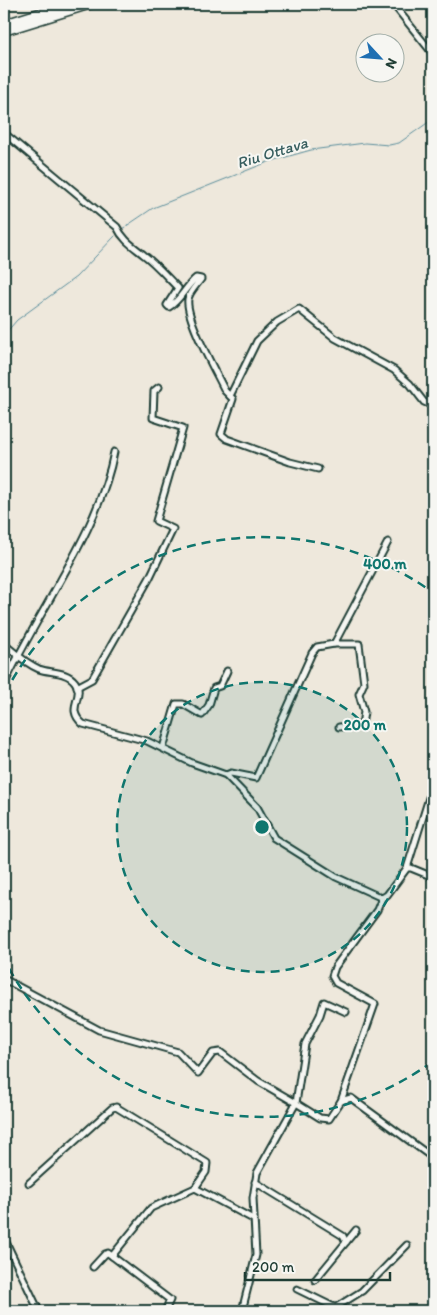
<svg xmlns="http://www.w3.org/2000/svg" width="437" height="1315" viewBox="0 0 437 1315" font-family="Itim,sans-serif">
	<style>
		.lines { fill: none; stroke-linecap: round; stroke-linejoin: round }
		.stream { stroke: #598d9c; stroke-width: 1 }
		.minor-casing { stroke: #1f3d34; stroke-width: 9 }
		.primary-casing { stroke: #1f3d34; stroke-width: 11 }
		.minor { stroke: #f6f6f2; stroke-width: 5 }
		.primary { stroke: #f6f6f2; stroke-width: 8 }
		.ring { fill: none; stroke: #0f766e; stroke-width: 2.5; stroke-dasharray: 9 6 }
		.labels { text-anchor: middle; stroke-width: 4; stroke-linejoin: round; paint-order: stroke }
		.water-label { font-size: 16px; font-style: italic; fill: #375e5f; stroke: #f6f6f2 }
		.centre { fill: #0f766e; stroke: #f6f6f2; stroke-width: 2.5 }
		.ring-label { font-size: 15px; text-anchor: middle; font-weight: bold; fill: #0f766e; stroke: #f6f6f2; stroke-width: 4; stroke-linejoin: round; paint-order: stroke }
	</style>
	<rect width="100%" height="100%" fill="#eee8dc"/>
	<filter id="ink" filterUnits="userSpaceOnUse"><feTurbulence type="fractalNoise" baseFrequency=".02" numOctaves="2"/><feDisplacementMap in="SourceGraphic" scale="10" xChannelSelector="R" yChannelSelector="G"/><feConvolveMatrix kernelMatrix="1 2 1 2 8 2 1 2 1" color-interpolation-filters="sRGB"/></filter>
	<g filter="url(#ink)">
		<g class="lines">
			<!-- stream -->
			<g class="stream">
				<path d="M122,229L153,208L268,162L311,150L365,143L389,145L399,143L433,119"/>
				<path d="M4,335L17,320L76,277L115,236"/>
			</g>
			<!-- minor casing -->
			<g class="minor-casing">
				<g id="minor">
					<path d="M393,4L433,54"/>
					<path d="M4,133L117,227C123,240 133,246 144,255C156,264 167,277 178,288L167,305L169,307C180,301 186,286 196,278L201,279C196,286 190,291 188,299C185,318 216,372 225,391L230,396L257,341L277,322L299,309L335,338L394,370L410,384L424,402L433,406"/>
					<path d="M230,396L233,399L221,434L227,439L290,462L318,469"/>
					<path d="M4,644C15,653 25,663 39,669C50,673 67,671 75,682C86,697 64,708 83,724L147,741L192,763L226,775L257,807L274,838L336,877L382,898L387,895L407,868H411L433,877"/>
					<path d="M334,644H359L364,683L359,694L364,712L362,725L339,727"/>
					<path d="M4,685C38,610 99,532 114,452"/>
					<path d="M77,687L92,679L149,579L173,529L156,521L183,428L153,418L154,391L159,387"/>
					<path d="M163,748L176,704H183L202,715L209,705L214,688L220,686L227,671"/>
					<path d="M226,775L231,773L256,778L312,653L317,647L334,644L388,542"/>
					<path d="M407,868L433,785"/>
					<path d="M4,979L99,1030L178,1052L198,1073L213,1053L220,1052L258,1081L296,1103L305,1044L320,1015L324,1002L346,1012"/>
					<path d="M341,1101L375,1004L336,983L332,976L335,967L377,910L382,898"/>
					<path d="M255,1182L343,1236L346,1242"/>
					<path d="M29,1183L112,1108L116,1107L207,1163L206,1172L195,1188"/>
					<path d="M4,1238L39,1311"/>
					<path d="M112,1256L151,1208L195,1188L253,1219"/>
					<path d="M93,1267L105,1254L108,1253L170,1300L165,1311"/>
					<path d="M315,1280L356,1230"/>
					<path d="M297,1289L342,1311"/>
					<path d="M242,1311L256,1255L253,1198L257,1173L296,1103L320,1118L329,1119L341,1101L351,1098L433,1158"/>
					<path d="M330,1311L362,1291L407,1245"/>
				</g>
			</g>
			<!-- primary casing -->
			<g class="primary-casing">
				<g id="primary">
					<path d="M4,24L68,4"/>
					<path d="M4,31L91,4"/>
				</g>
			</g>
			<!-- minor -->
			<use href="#minor" class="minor"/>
			<!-- primary -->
			<use href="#primary" class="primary"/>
		</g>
	</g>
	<!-- distance rings -->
	<circle cx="262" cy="827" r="145" fill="#0f766e" fill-opacity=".12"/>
	<g class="ring">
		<circle cx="262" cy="827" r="145"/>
		<path d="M432 1062A290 290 0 0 1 5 961M5 693A290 290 0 0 1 432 592"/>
	</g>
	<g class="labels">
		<!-- water labels -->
		<g class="water-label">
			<text transform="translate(272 152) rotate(-17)" y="6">Riu Ottava</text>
		</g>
	</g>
	<circle cx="262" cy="827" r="8" class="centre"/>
	<g class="ring-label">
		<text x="385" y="569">400 m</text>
		<text x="365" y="730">200 m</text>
	</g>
	<!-- margin -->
	<rect width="437" height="1315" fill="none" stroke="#f6f6f2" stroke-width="20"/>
	<rect x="10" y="10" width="417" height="1295" fill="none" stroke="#1f3d34" stroke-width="2" filter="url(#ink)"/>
	<!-- north arrow -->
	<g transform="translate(380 58) rotate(116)"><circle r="24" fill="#f6f6f2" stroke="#a0aca6"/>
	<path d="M0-4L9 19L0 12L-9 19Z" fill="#1f6fb2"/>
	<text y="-8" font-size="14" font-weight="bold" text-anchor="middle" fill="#1f3d34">N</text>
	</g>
	<!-- scale -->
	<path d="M245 1272v8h145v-8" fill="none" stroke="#1f3d34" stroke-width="2.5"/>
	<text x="252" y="1272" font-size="15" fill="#1f3d34" stroke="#f6f6f2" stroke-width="4" paint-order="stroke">200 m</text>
</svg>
